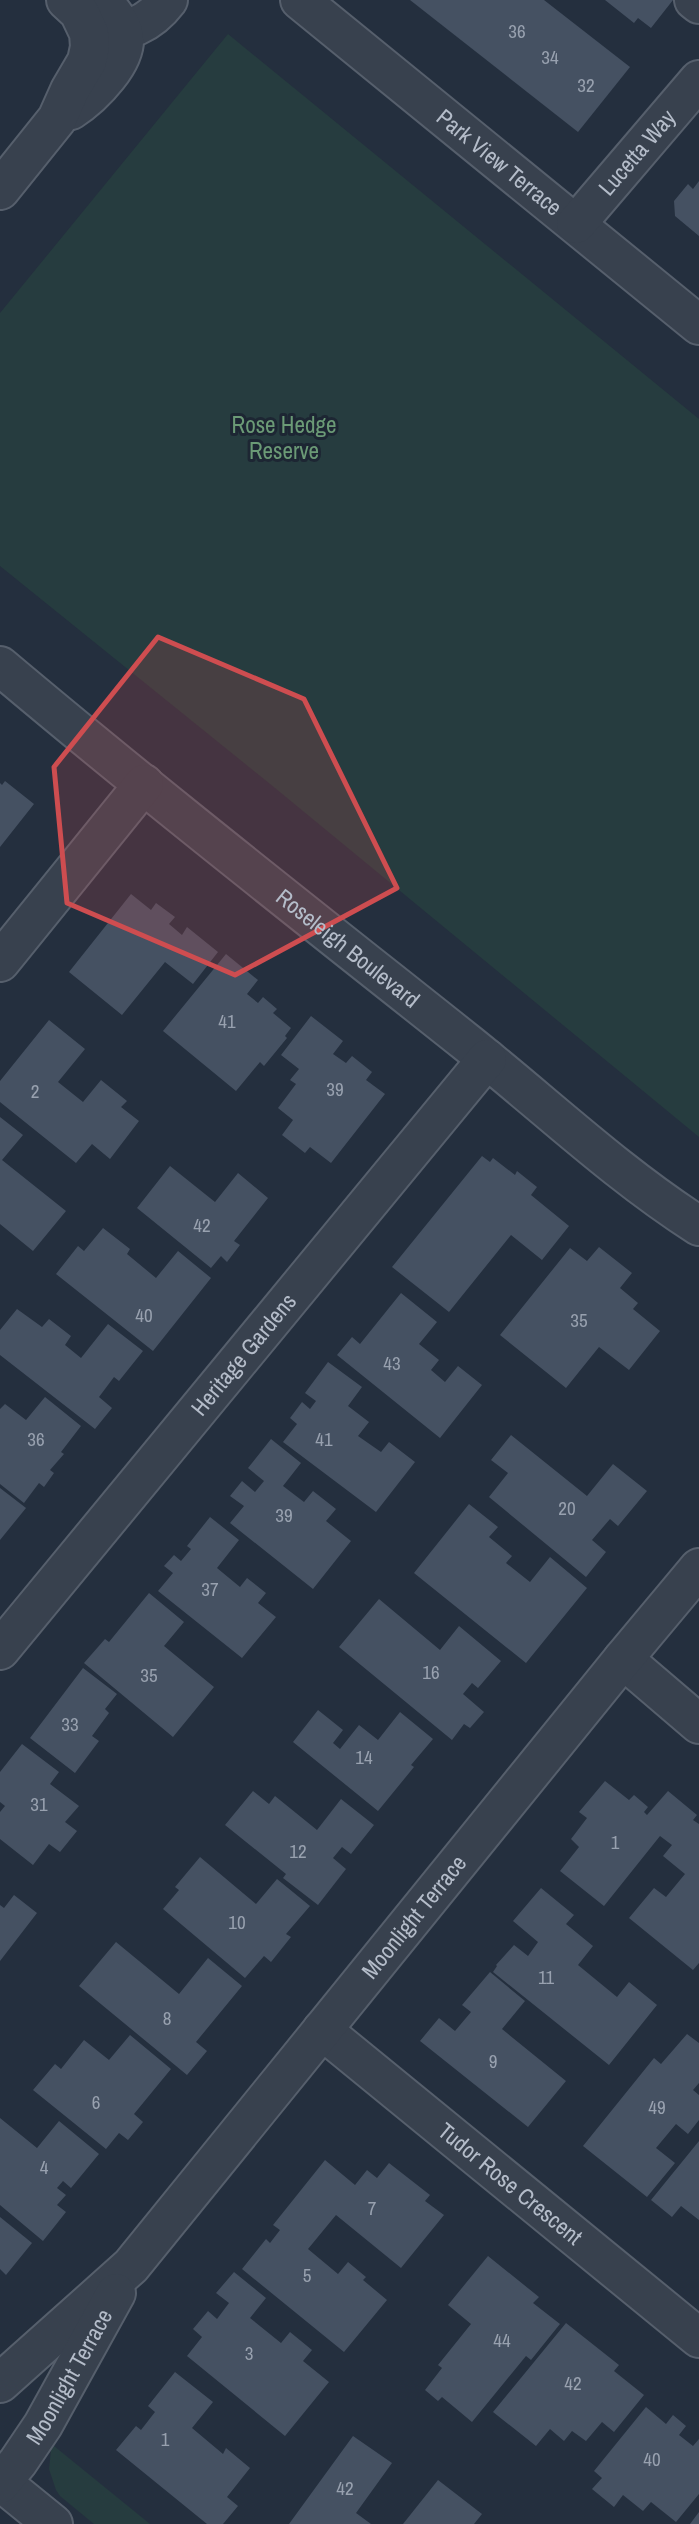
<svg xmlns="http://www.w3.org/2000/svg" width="699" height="2524" viewBox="0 0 699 2524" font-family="'Archivo Narrow',sans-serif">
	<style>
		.green { fill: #263c3f }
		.building { fill: #455162 }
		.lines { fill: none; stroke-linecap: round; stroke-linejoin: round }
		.minor-casing { stroke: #565f6c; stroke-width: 42 }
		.minor { stroke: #38414e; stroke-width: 38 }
		.marked { fill: #ce4d50; fill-opacity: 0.2; stroke: #ce4d50; stroke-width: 5; stroke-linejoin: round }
		.labels { text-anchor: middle; stroke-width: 6; stroke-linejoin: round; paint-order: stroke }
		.number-label { font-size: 19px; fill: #98a1af }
		.street-label { font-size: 23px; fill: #b4bcc9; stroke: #1d2633 }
		.park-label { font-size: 23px; fill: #6b9a76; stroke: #1d2633 }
	</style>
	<rect width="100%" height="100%" fill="#242f3e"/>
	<!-- green -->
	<g class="green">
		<path d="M228,34L699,419V1137L275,788L0,566V313Z"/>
		<path d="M54,2446L150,2524H94L60,2496L56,2490L49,2469L51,2450Z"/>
	</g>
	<!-- building -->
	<g class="building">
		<path d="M410,0H544L630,67L578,132Z"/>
		<path d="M605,0H673L651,28L638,18L634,23Z"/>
		<path d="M699,181V236L675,216L674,201L688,184L693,189Z"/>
		<path d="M5,781L34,804L0,847V783L2,785Z"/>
		<path d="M131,894L151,910L156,903L175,917L169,924L182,935L187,927L218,952L193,984L165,962L122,1015L69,972Z"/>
		<path d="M226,954L258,980L247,994L258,1003L263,997L277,1009L273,1013L291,1028L285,1036L287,1038L264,1066L260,1062L236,1091L163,1031Z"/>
		<path d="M311,1016L343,1041L333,1054L346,1063L352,1056L372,1072L366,1080L385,1094L331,1163L310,1147L305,1153L282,1135L293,1120L278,1108L296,1084L290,1080L299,1069L281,1055Z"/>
		<path d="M49,1020L85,1049L58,1082L83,1102L101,1080L127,1101L121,1107L139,1121L110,1159L92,1144L76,1163L0,1102V1081Z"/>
		<path d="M0,1117L23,1135L2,1160L66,1211L33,1251L0,1224Z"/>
		<path d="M482,1156L490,1162L493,1158L515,1175L517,1171L537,1187L531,1195L569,1226L542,1260L511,1235L449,1312L392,1267Z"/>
		<path d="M170,1166L215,1202L238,1173L268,1198L234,1241L240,1245L227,1262L221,1256L211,1268L137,1208Z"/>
		<path d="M103,1228L130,1249L127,1254L156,1278L178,1251L211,1278L153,1351L56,1274L78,1246L84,1251Z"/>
		<path d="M599,1247L632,1273L620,1288L638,1303L633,1309L660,1331L629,1370L599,1347L566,1388L500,1335L570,1248L587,1261Z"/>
		<path d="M401,1293L437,1322L419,1344L439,1360L431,1370L445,1382L458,1366L482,1385L440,1438L337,1355L352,1337L360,1344Z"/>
		<path d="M17,1309L42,1327L49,1319L71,1336L65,1345L81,1358L108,1324L143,1351L119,1381L114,1377L99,1397L112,1408L95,1429L0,1355V1330Z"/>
		<path d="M328,1362L362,1387L348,1406L369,1422L358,1436L381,1452L389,1442L415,1462L376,1512L283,1442L297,1424L290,1418L302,1402L310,1409L316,1401L305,1393Z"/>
		<path d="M45,1397L81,1426L61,1452L64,1454L50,1470L54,1473L44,1487L39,1483L24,1503L0,1484V1409L5,1404L26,1420Z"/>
		<path d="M511,1435L587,1496L613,1464L647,1491L618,1526L610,1519L592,1540L606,1552L586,1577L489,1497L508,1473L491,1460Z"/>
		<path d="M271,1439L301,1463L283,1486L304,1502L313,1491L336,1509L326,1521L351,1541L313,1589L230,1523L244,1506L230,1496L242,1481L255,1492L264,1481L248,1468Z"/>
		<path d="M0,1488L26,1508L0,1540Z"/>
		<path d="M469,1504L498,1527L489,1537L512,1556L506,1563L530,1582L550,1557L587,1588L526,1663L414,1573Z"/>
		<path d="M210,1517L239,1540L217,1568L240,1587L247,1578L266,1593L258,1603L276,1617L242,1658L158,1591L173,1573L164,1566L174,1555L181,1561L191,1549L187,1546Z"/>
		<path d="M149,1593L184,1622L164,1646L214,1687L173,1737L84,1663L105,1639L109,1642Z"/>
		<path d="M379,1599L440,1650L459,1626L501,1661L478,1688L472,1683L463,1694L484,1712L470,1728L464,1724L452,1740L339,1647Z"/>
		<path d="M83,1668L117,1694L105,1709L109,1713L92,1736L99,1741L75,1773L30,1738Z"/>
		<path d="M318,1710L343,1730L333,1743L340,1749L359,1725L378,1740L400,1712L433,1739L411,1765L414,1767L378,1811L293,1742Z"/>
		<path d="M22,1744L59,1772L50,1784L79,1806L65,1822L77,1831L60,1852L49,1844L33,1865L0,1839V1812L5,1806L0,1802V1772Z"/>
		<path d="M605,1781L629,1800L634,1795L648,1807L644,1812L647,1815L668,1791L697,1815L693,1820L699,1824V1963L693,1970L629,1918L654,1888L666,1897L685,1874L663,1856L672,1845L660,1836L604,1906L560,1871L579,1847L571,1839L587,1818L579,1812Z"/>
		<path d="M253,1791L269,1804L275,1796L317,1830L341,1799L374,1825L351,1854L342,1847L333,1858L346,1869L318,1905L283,1878L286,1874L225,1825Z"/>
		<path d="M200,1857L256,1904L277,1879L310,1906L286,1934L291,1937L271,1962L264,1956L245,1978L163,1909L179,1890L175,1887Z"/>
		<path d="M541,1888L574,1915L566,1924L593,1946L578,1965L617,1997L629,1982L657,2005L609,2065L493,1972L497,1966L496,1965L514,1945L528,1956L538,1942L513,1921Z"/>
		<path d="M14,1895L37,1913L0,1961V1905L4,1908Z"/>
		<path d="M116,1942L179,1994L208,1958L242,1986L196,2042L207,2051L187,2075L79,1986Z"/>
		<path d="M490,1972L525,2001L502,2029L566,2081L528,2127L420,2041L439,2018L455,2031L471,2012L462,2005Z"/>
		<path d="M687,2034L699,2043V2083L693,2090L699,2095V2120L688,2134L676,2124L656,2148L675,2163L647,2197L583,2146L654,2058L661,2064Z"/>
		<path d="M130,2035L171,2069L134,2114L143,2122L128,2140L119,2133L106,2149L33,2090L55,2064L61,2069L84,2040L109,2060Z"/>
		<path d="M0,2118L37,2148L59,2121L99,2154L71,2188L63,2181L57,2188L66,2195L57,2205L66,2212L43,2241L0,2205Z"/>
		<path d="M699,2141V2220L681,2206L672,2217L651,2200Z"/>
		<path d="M325,2160L355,2185L367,2170L377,2178L389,2163L430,2195L425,2201L444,2215L401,2268L336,2215L308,2249L338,2274L348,2262L366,2277L363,2280L387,2300L344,2352L242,2269L266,2239L270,2243L280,2230L273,2225Z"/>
		<path d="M0,2217L32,2243L6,2275L0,2269Z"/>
		<path d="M488,2256L539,2297L533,2303L560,2324L531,2360L526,2356L472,2422L442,2397L438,2401L425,2390L442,2368L438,2365L471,2324L448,2305Z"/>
		<path d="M234,2272L266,2298L250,2318L281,2343L290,2332L312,2350L303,2361L329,2382L285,2436L187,2356L202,2337L193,2329L208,2311L217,2319L229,2303L216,2293Z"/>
		<path d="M566,2323L619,2365L614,2371L644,2395L614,2432L602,2422L586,2441L572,2431L564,2441L550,2429L536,2446L493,2412Z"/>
		<path d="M175,2372L213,2402L192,2428L223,2454L226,2448L250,2468L227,2497L238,2506L223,2524H207L116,2450L136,2426L141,2430L155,2412L148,2406Z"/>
		<path d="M646,2407L666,2424L673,2415L686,2426L679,2435L693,2446L699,2439V2494L676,2522L651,2502L643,2511L623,2495L614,2507L592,2489L602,2478L594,2471Z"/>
		<path d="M353,2436L392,2463L356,2513L371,2524H289Z"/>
		<path d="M438,2480L482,2514L474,2524H403Z"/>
		<path d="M699,2512V2524H690Z"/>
	</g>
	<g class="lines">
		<!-- minor casing -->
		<g class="minor-casing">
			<g id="minor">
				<path id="s1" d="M300,0L699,325"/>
				<path d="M694,0L699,4"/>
				<path d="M98,33C128,32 149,25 168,0"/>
				<path d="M71,110C91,97 131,59 123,32C119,20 110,10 102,0"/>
				<path d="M0,190L57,119L70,90L87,61L90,47L89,33L79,12L66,0"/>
				<path id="s2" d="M576,224L699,80"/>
				<path id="s3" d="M0,666C153,795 310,918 466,1042C544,1104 616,1173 699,1226"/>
				<path d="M0,962L144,784"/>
				<path id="s4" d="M0,1650L487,1059"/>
				<path d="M623,1659L699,1724"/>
				<path id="s5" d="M322,2030L699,2338"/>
				<path id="s6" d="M0,2383L131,2266L623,1659L699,1568"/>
				<path d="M0,2481L53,2524"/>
				<path id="s7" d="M0,2484L18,2462L43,2425L116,2293"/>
			</g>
		</g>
		<!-- minor -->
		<use href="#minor" class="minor"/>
	</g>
	<!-- marked area -->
	<path class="marked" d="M158,637L304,699L397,888L235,975L67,903L54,767Z"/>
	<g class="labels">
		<!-- number labels -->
		<g class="number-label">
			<text x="517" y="38">36</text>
			<text x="550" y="64">34</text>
			<text x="586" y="92">32</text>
			<text x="227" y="1028">41</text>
			<text x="335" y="1096">39</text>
			<text x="35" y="1098">2</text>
			<text x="202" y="1232">42</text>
			<text x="144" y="1322">40</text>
			<text x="579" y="1327">35</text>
			<text x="392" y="1370">43</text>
			<text x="36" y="1446">36</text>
			<text x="324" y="1446">41</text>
			<text x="567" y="1515">20</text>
			<text x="284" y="1522">39</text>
			<text x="210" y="1596">37</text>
			<text x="431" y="1679">16</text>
			<text x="149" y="1682">35</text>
			<text x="70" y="1731">33</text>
			<text x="364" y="1764">14</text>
			<text x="39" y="1811">31</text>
			<text x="615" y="1849">1</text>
			<text x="298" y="1858">12</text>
			<text x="237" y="1929">10</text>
			<text x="546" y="1984">11</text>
			<text x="167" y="2025">8</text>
			<text x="493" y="2068">9</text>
			<text x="96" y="2109">6</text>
			<text x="657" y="2114">49</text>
			<text x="44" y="2174">4</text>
			<text x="372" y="2215">7</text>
			<text x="307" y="2282">5</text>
			<text x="502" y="2347">44</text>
			<text x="249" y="2360">3</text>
			<text x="573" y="2390">42</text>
			<text x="165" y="2446">1</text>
			<text x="652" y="2466">40</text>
			<text x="345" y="2495">42</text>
		</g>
		<!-- street labels -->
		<g class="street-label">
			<text dy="8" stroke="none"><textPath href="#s2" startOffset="94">Lucetta Way</textPath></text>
			<text dy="8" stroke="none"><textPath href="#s1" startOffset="257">Park View Terrace</textPath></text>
			<text dy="8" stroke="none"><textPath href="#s3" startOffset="448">Roseleigh Boulevard</textPath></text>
			<text dy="8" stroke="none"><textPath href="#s4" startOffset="383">Heritage Gardens</textPath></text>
			<text dy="8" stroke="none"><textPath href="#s6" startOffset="625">Moonlight Terrace</textPath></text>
			<text dy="8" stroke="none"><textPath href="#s5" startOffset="243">Tudor Rose Crescent</textPath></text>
			<text dy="8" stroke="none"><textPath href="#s7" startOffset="128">Moonlight Terrace</textPath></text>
		</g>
		<!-- park labels -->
		<g class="park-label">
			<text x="284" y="433">Rose Hedge<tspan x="284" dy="26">Reserve</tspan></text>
		</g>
	</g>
</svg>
